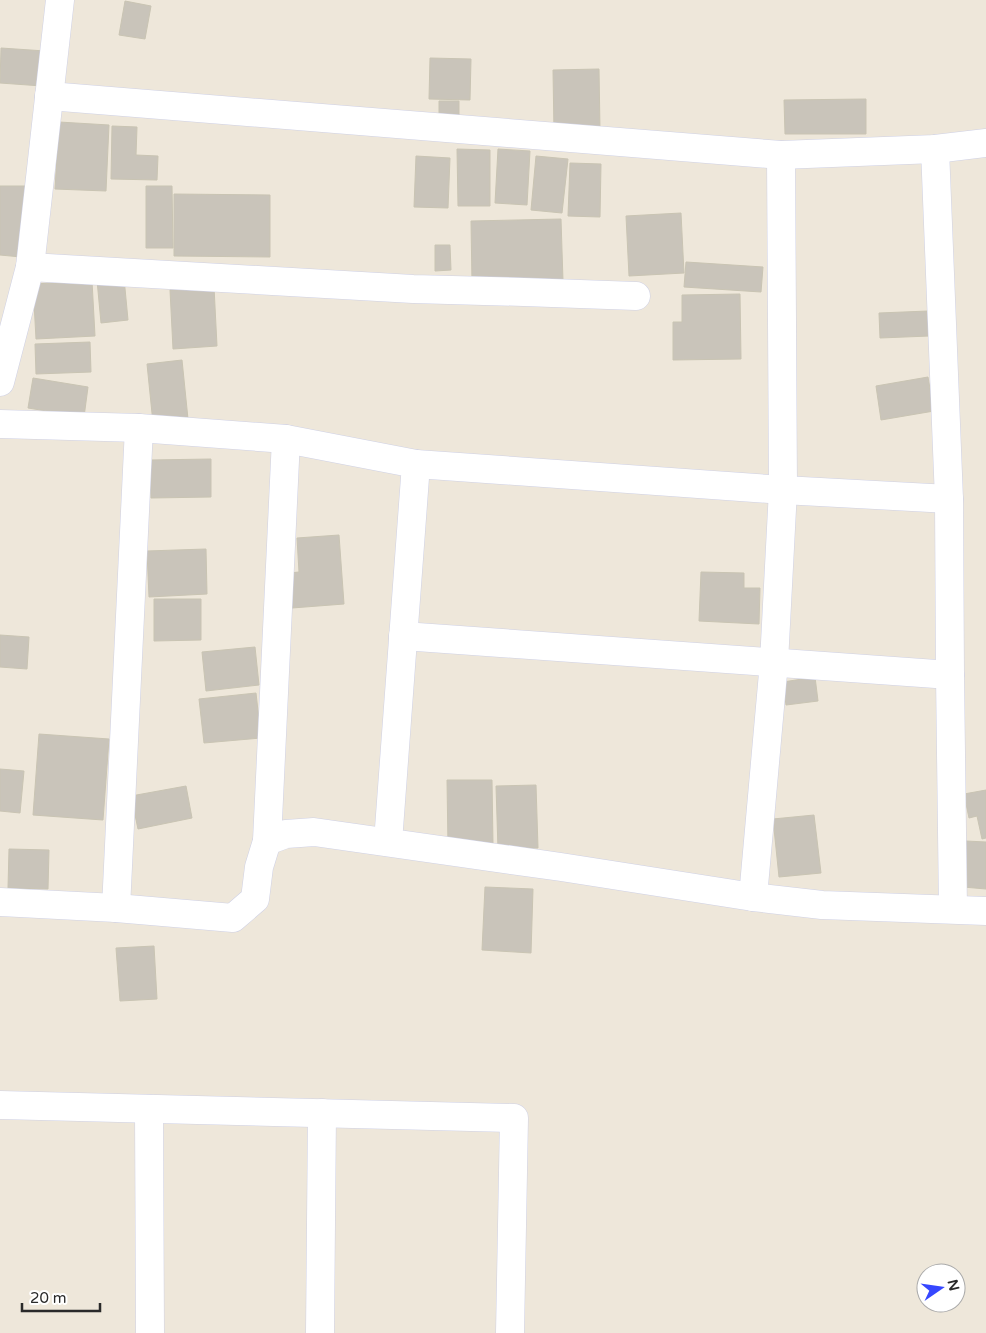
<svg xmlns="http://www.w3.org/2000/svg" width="986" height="1333" viewBox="0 0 986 1333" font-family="'Varela Round',sans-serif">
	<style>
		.building { fill: #c9c4ba; stroke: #c9c4b3 }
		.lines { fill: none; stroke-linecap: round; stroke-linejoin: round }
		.minor-casing { stroke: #cfd1e5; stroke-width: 29 }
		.minor { stroke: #fff; stroke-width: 28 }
	</style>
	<rect width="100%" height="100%" fill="#eee7da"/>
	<!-- building -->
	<g class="building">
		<path d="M125,1L151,6L145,39L119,35Z"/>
		<path d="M1,48L45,51L42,86L0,83Z"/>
		<path d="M430,58L471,59L470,100L429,99Z"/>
		<path d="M599,69L600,131L554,132L553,70Z"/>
		<path d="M866,99V134H785L784,100Z"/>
		<path d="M439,101H459V115L439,116Z"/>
		<path d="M59,122L109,125L106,191L55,189Z"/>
		<path d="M112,126L137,127L136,155L158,156L157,180L111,179Z"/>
		<path d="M457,149L490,150V206H458Z"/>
		<path d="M498,149L530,151L527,205L495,203Z"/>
		<path d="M416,156L450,158L448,208L414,207Z"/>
		<path d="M536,156L568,159L562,213L531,210Z"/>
		<path d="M570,163L601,164L600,217L568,216Z"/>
		<path d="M0,186H25L21,257L0,255Z"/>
		<path d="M146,186H172L173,248H146Z"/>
		<path d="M174,194L270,195V257L174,256Z"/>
		<path d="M681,213L684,273L629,276L626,216Z"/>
		<path d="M561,219L563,281L472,283L471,221Z"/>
		<path d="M435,245H450L451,270L435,271Z"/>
		<path d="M686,262L763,267L761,292L684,287Z"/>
		<path d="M124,278L128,320L101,323L97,280Z"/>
		<path d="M92,281L95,336L36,339L33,284Z"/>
		<path d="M214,287L217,346L173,349L170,290Z"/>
		<path d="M740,294L741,359L673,360V322H682V295Z"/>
		<path d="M928,311L929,336L880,338L879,313Z"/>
		<path d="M90,342L91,372L36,374L35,344Z"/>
		<path d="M182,360L188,419L153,423L147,364Z"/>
		<path d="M928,377L934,411L881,420L876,386Z"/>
		<path d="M33,378L88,387L84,417L28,408Z"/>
		<path d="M211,459V497L151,498L150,460Z"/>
		<path d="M339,535L344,604L292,608L289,573L299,572L297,538Z"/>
		<path d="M206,549L207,594L149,597L147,551Z"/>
		<path d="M701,572L744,573V588H760L759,624L699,621Z"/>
		<path d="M154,599H201V640L154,641Z"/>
		<path d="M0,635L29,637L27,669L0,667Z"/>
		<path d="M255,647L259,685L206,691L202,652Z"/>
		<path d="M815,677L818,701L786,705L783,682Z"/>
		<path d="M256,693L261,738L204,743L199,699Z"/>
		<path d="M39,734L109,739L103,820L33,815Z"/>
		<path d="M0,769L24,771L20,813L0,811Z"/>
		<path d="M447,780H492L493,845L448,846Z"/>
		<path d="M536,785L538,848L498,849L496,786Z"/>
		<path d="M186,786L192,818L138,829L131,796Z"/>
		<path d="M986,790V838L982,839L977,816L969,818L964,794Z"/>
		<path d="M814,815L821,873L779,877L773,819Z"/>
		<path d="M966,841L986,842V889L963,887Z"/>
		<path d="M9,849L49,850L48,889L8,888Z"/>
		<path d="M485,887L533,889L531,953L482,950Z"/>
		<path d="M154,946L157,999L120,1001L116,948Z"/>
	</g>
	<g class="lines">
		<!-- minor casing -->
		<g class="minor-casing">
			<g id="minor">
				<path d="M49,96L781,155L935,149L986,143"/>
				<path d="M935,149L949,499L950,675L953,909"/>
				<path d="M30,267L413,289L524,292L636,296"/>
				<path d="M0,382L30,267L60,0"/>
				<path d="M0,424L139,428L286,439L416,464L388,842"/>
				<path d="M416,464L783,490L949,499"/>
				<path d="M403,636L950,675"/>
				<path d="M267,841L286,439"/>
				<path d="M753,897L774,662L783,490L781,155"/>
				<path d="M0,902L116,908L233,918L255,899L259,867L267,841L286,834L314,832L561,867L753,897L822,905L986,911"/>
				<path d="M116,908L139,428"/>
				<path d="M0,1105L514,1118L510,1333"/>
				<path d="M149,1109L150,1333"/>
				<path d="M320,1333L322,1113"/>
			</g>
		</g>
		<!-- minor -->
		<use href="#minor" class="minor"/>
	</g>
	<!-- north arrow -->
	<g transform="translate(941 1288) rotate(77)"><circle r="24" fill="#ffffff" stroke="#aaaaaa"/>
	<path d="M0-4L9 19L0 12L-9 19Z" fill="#3647ff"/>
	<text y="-8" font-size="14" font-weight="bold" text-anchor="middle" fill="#2a2a2a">N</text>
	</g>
	<!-- scale -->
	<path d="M22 1303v8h78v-8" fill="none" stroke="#2a2a2a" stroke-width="2.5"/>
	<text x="30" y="1303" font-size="15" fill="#2a2a2a" stroke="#ffffff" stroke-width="4" paint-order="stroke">20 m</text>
</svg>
